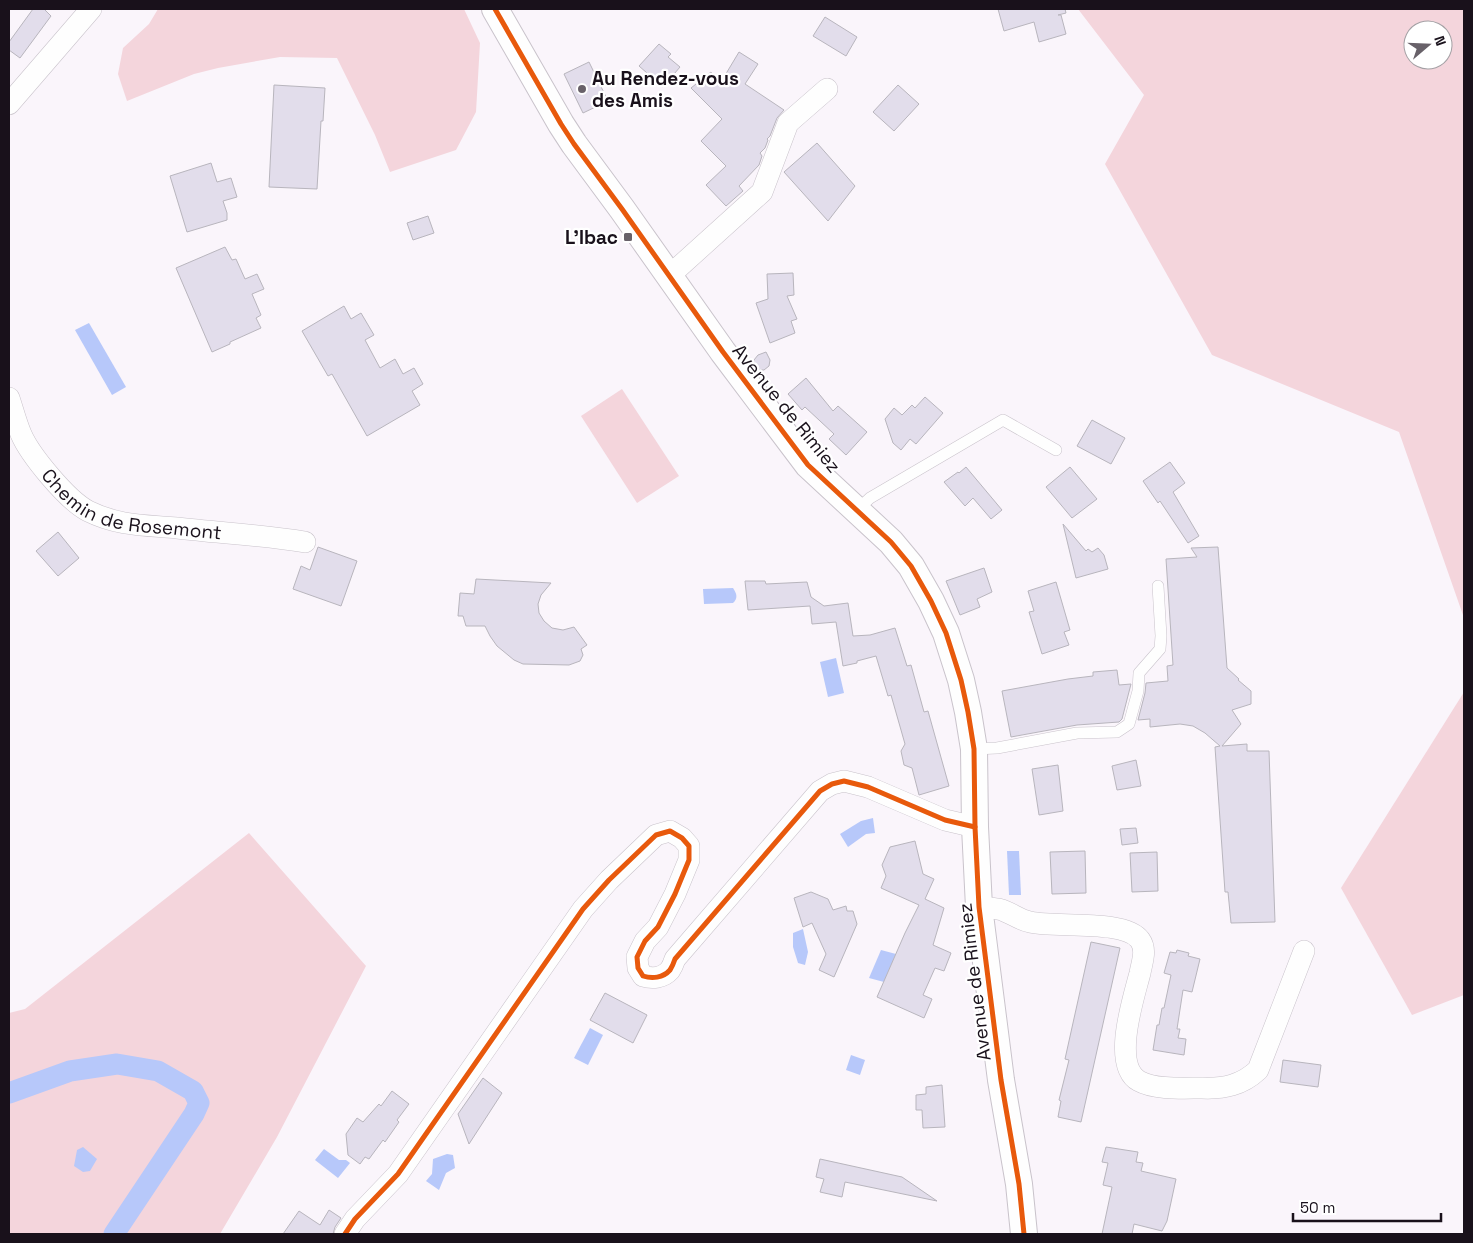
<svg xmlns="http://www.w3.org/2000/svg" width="1473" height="1243" viewBox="0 0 1473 1243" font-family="'Space Grotesk',sans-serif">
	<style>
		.green { fill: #f4d5dc; fill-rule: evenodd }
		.water { fill: #b7c8fa }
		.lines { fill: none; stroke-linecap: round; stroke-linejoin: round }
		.canal { stroke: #b7c8fa; stroke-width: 21 }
		.building { fill: #e2ddeb; stroke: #b8b5bd }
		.service-casing { stroke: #c9c3cb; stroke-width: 12 }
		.minor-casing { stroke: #c9c3cb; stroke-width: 22 }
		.tertiary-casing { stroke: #c9c3cb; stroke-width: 28 }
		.service { stroke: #fefefe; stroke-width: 11 }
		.minor { stroke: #fefefe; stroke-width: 21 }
		.tertiary { stroke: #fefefe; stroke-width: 26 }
		.cycleway-casing { stroke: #fff; stroke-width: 8 }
		.cycleway { stroke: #e8590c; stroke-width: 5 }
		.poi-dot { fill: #686169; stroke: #fff; stroke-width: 2 }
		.labels { text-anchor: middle; stroke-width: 4.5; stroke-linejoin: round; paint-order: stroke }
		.poi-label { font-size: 19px; font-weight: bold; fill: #19111b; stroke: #fff; text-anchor: start }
		.street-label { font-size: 19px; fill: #19111b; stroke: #fff }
	</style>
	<rect width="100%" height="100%" fill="#faf5fb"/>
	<!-- green -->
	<g class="green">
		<path d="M158,9H464L480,43L476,112L456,150L390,172L375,135L337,58L280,57L218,68L194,74L127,101L118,74L123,48L149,24Z"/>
		<path d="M1078,9H1464V618L1399,432L1212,355L1105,164L1144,95ZM1413,30H1443V60H1413Z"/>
		<path d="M622,389L679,476L637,503L581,416Z"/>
		<path d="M1464,692V995L1412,1015L1341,888Z"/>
		<path d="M249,833L366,966L277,1137L220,1234H9V1013L25,1009Z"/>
	</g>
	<!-- water -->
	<g class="water">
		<path d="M89,323L126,387L112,395L75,330Z"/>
		<path d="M733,588C737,594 738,598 733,603L704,604L703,589Z"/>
		<path d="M836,658L844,693L828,697L820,662Z"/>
		<path d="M873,818L875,833L866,834L848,847L840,834L861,821Z"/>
		<path d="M1007,851H1019L1021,895H1009Z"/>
		<path d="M803,929L808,952L805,965L798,963L793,947V933Z"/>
		<path d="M881,950L896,954L884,982L869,978Z"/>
		<path d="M590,1028L603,1035L588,1065L574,1058Z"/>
		<path d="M851,1055L865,1060L860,1075L846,1070Z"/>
		<path d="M83,1147L97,1159L90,1171L83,1172L74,1166L77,1150Z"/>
		<path d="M324,1149L339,1160H346L350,1163L338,1178L315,1160Z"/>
		<path d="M447,1154L453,1155L455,1168L446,1173L439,1190L426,1181L432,1174L433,1159Z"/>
	</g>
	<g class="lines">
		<!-- canal -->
		<path class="canal" d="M9,1093L70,1071L117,1064L158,1071L193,1091L199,1103L194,1114L114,1234"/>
	</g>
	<!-- building -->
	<g class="building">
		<path d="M33,9H44L51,16L20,58L9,50V42Z"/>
		<path d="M998,9H1065L1066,13L1058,15H1061L1066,34L1039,42L1034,22L1004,31Z"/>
		<path d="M825,17L857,37L846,56L813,36Z"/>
		<path d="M659,44L671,54L668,57L680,67L663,87L639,66Z"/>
		<path d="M739,52L758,64L745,84L784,110L777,118L770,136L767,139L768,140L765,148L760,153L762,156L759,165L739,186L743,191L726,206L706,185L726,166L701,141L722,119L691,88L711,72L721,82Z"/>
		<path d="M589,62L608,101L583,113L564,74Z"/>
		<path d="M274,85L325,88L323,121H321L317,189L269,187Z"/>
		<path d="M898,85L919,104L894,131L873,112Z"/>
		<path d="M817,143L855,186L828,221L784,172Z"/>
		<path d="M211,163L217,182L231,178L237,197L223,201L227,213V220L187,232L170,176Z"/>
		<path d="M428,216L434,233L413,240L407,223Z"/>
		<path d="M225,247L232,260L236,259L245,279L257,274L264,289L252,294L261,315L256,318L261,328L230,342V344L212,352L176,268Z"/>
		<path d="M793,273L794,295L787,296L797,319L791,321L795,333L770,343L756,303L768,299L767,274Z"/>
		<path d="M344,306L351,319L361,313L374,335L365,340L380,368L395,359L403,374L414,368L423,384L412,391L420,405L367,436L332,374L328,376L302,331Z"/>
		<path d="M766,352L770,360L769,366L764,370H758L754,366V360L758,355Z"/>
		<path d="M806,378L833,411L838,406L867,432L846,455L829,439L834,434L805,407L802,410L788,394Z"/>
		<path d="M925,397L943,413L916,444L910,439L901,450L893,443L885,419L894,408L902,415L912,405L915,408Z"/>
		<path d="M1092,420L1125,438L1111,464L1077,446Z"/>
		<path d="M1170,462L1185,483L1173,492L1199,536L1188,543L1160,501L1158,503L1143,481Z"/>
		<path d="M966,467L1002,510L991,519L973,498L965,506L944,482L958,472L959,473Z"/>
		<path d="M1070,467L1097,499L1072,518L1046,487Z"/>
		<path d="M1063,524L1086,551L1088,549L1092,552L1098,548L1104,555L1108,569L1076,578Z"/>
		<path d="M58,532L79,558L58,576L36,551Z"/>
		<path d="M318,547L357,561L341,606L293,589L301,566L310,570Z"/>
		<path d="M1218,547L1227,668L1239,679L1238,680L1251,691V704L1232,710L1241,724L1222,746L1247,744V751H1269L1275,922L1231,923L1228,892H1225L1215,747L1220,746L1205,733L1193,726L1180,724L1150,727V719L1138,720L1145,693L1146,683L1168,681L1167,666L1173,665L1166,559L1197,557L1191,548Z"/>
		<path d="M984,568L992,592L977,599L980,607L960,615L946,581Z"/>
		<path d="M476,579L551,583L541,595L538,604L539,613L544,621L552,628L563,630L574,627L587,645L581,649L583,655L580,661L569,665L523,664L514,660L497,646L490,636L485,626H466L463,616H458L460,593L474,594Z"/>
		<path d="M745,581H765L766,584L807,582L811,597L824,606L848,603L853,636L870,635L895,628L907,666L911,665L924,712L928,711L949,786L919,795L912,768L904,765L901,751L905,744L891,695L888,696L876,656L857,661V663L843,666L836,622L812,624L810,606L748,610Z"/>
		<path d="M1056,582L1070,630L1064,632L1069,645L1042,654L1029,612L1034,611L1028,591Z"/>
		<path d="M1117,670L1119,685L1131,684L1122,719L1119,722L1077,725L1011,737L1002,691L1068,679L1093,676V672Z"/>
		<path d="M1136,760L1141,786L1117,790L1112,766Z"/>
		<path d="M1058,765L1063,811L1039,815L1032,769Z"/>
		<path d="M1136,828L1138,843L1122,845L1120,829Z"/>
		<path d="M915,841L923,874L934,879L925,899L944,908L933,945L951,953L944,971L935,968L923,995L932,999L924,1018L877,997L905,933L919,905L881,888L886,876L882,865L890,847Z"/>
		<path d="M1085,851L1086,893L1052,894L1050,852Z"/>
		<path d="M1157,852L1158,891L1132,892L1130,853Z"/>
		<path d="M811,892L828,899L833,910L846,906L847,911H853L857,924L834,977L819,970L826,954L812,923L803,927L794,898Z"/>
		<path d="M1091,942L1120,948L1081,1122L1058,1117L1061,1101L1059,1100L1069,1060L1065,1059Z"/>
		<path d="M1177,950L1189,953L1188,956L1200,959L1192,992L1183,990L1177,1029H1180L1178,1038L1186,1039L1184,1055L1153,1050L1157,1025H1159L1162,1008H1164L1171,975L1164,973L1170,952L1176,953Z"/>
		<path d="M605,993L647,1015L633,1043L590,1020Z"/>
		<path d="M1283,1060L1321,1065L1318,1087L1280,1082Z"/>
		<path d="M483,1078L502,1093L469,1144L458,1114Z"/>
		<path d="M942,1085L945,1127L923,1128L922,1110H916V1095L926,1094V1087Z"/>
		<path d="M392,1091L409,1104L397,1120L399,1122L385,1142L383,1140L369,1159L365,1157L360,1164L348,1155L346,1134L357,1118L363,1122L379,1104L381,1106Z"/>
		<path d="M1106,1147L1138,1152L1136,1162L1143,1163L1141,1171L1176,1179L1167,1221L1162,1231L1134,1224L1132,1234H1102L1112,1187L1103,1185L1108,1163L1102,1162Z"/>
		<path d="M820,1159L902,1177L937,1201L845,1182L842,1197L820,1192L824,1179L816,1177Z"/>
		<path d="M329,1210L341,1218L335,1227L333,1234H283L299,1211L320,1225Z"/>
	</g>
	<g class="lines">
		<!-- service casing -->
		<g class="service-casing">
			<g id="service">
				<path d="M857,510L870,498L1003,420L1056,450"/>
				<path d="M974,749L997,748L1077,733L1117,732L1129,724L1138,691L1139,673L1160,649L1161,636L1158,586"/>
			</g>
		</g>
		<!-- minor casing -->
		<g class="minor-casing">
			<g id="minor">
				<path d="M9,104L91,9"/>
				<path d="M669,276L762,192L788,123L827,89"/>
				<path id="s1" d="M9,398C13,410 16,422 21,434C30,455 67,500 88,511C118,526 144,525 177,528C220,533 263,535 305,542"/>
				<path d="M979,907C987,908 995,908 1002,910C1011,913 1020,920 1030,922C1055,928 1125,919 1140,940C1147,950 1142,962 1140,973C1134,997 1111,1065 1139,1081C1155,1090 1184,1088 1202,1088C1224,1089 1242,1085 1258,1070L1304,951"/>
				<path d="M345,1234L355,1219L398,1174L583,909L609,880L656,835L670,831L682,838L689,846V860L675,894L658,927L645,941L637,957L638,968L643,976C652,979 663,978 670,970C672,967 674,962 675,959L820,791L832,784L844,781L868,787L945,820L975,827"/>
			</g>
		</g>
		<!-- tertiary casing -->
		<g class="tertiary-casing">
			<path id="tertiary" d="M495,9L561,124L574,144L622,209L723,352L808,465L891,542L911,566L931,601L946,633L961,680L968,712L974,749L975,827L979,907L1001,1080L1019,1184L1024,1234"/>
		</g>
		<!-- service -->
		<use href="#service" class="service"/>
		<!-- minor -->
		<use href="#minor" class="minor"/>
		<!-- tertiary -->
		<use href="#tertiary" class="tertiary"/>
		<!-- cycleway casing -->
		<g class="cycleway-casing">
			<g id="cycleway">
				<path d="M495,9L561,124L574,144L622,209L723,352L808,465L891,542L911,566L931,601L946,633L961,680L968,712L974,749L975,827L979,907L1001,1080L1019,1184L1024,1234"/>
				<path d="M345,1234L355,1219L398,1174L583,909L609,880L656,835L670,831L682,838L689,846V860L675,894L658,927L645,941L637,957L638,968L643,976C652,979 663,978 670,970C672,967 674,962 675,959L820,791L832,784L844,781L868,787L945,820L975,827"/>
			</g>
		</g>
		<!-- cycleway -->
		<use href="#cycleway" class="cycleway"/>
	</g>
	<!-- markers -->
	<g class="poi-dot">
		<circle cx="582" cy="89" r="5"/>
		<rect x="623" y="232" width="10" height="10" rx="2.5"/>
	</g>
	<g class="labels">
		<!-- poi labels -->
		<g class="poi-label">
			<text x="592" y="85">Au Rendez-vous<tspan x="592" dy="22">des Amis</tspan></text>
			<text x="618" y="244" text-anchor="end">L'Ibac</text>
		</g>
		<!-- street labels -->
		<g class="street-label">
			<text transform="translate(787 408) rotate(51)" y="7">Avenue de Rimiez</text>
			<text dy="7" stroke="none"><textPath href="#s1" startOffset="180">Chemin de Rosemont</textPath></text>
			<text transform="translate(974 982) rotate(-97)" y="7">Avenue de Rimiez</text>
		</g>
	</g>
	<!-- border -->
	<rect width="1473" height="1243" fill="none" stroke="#19111b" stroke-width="20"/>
	<!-- north arrow -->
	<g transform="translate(1428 45) rotate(71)"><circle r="24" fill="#ffffff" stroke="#a3a0a4"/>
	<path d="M0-4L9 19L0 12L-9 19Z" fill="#686169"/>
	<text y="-8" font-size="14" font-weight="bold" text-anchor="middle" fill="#19111b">N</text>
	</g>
	<!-- scale -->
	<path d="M1293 1213v8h148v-8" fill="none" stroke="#19111b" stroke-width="2.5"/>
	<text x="1300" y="1213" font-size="15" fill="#19111b" stroke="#ffffff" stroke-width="4" paint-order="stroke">50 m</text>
</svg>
